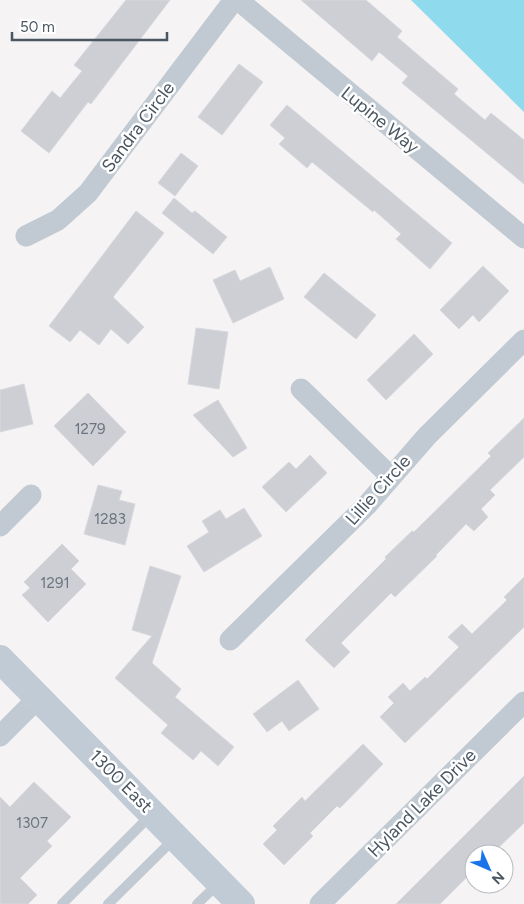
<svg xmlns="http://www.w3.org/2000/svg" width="524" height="904" viewBox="0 0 524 904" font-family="Figtree,sans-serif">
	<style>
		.water { fill: #90daee }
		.building { fill: #cdcfd5; stroke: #d7d9de }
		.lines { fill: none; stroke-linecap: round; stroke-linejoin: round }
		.lane { stroke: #c1cad2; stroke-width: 10 }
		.street { stroke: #c1cad2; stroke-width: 21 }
		.secondary { stroke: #c1cbd6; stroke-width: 28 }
		.labels { text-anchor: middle; stroke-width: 5; stroke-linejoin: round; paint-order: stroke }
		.number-label { font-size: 15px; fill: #6b747e }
		.street-label { font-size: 18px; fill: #4a5661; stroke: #fff }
	</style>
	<rect width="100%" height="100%" fill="#f5f3f3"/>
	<!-- water -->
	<path class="water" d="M411,0H524V112Z"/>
	<!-- building -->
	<g class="building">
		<path d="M126,0H170L91,104L88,102L49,153L21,131L52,91L60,98L82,71L74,65Z"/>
		<path d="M301,0H366L402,31L397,37L458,89L454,94L485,120L491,113L524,140V184L402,83L408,76L379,52L372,61Z"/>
		<path d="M239,64L263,82L222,135L198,117Z"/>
		<path d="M287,105L452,243L430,269L396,239L401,234L374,210L373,212L312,162L307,168L279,144L285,138L270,125Z"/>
		<path d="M181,153L198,166L175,196L158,183Z"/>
		<path d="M174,198L192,213L195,211L227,237L213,254L162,213Z"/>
		<path d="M136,211L164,233L113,297L144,327L128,344L111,329L99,345L80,330L70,342L49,326Z"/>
		<path d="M483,266L509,291L479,322L473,315L459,329L440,310Z"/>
		<path d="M270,267L284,299L233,323L213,280L235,270L240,281Z"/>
		<path d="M324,273L376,315L356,339L304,297Z"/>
		<path d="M196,328L228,332L219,389L188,384Z"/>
		<path d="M414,334L433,354L386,400L367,380Z"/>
		<path d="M24,384L33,424L0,432V390Z"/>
		<path d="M88,393L126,432L93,466L54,426Z"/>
		<path d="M218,400L247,448L233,457L193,415Z"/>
		<path d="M524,418V457L490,490L495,495L481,509L488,517L474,531L466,524L436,555L437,556L395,597L391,593L341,643L350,652L334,668L305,640L386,559L385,557L412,531L414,532L491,456L488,453Z"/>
		<path d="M310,455L327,473L286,512L262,487L289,462L296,469Z"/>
		<path d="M98,485L122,491L119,500L135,504L125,545L84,534Z"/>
		<path d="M244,508L262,536L204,572L187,546L209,532L202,521L220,510L226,519Z"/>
		<path d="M62,544L79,561L71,569L86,584L48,622L22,595L30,588L24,582Z"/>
		<path d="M150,566L181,576L152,663L181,689L175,697L234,747L218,766L201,751L193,760L161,733L168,725L115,678L152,636L132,630Z"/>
		<path d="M524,577V627L405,743L380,717L394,703L388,697L403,683L410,691L425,677L427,679L459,647L448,637L462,624L472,634L507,600L504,597Z"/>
		<path d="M298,680L319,709L289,731L282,721L267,732L253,714Z"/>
		<path d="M363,744L383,764L340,808L337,806L310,833L313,836L284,865L263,844L277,830L273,826L302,797L305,801Z"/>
		<path d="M524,776V823L492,854H474V870L440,904H396Z"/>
		<path d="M34,782L71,817L47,841L52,846L20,878L37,895L28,904H0V797L10,807Z"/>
	</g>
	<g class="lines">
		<!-- lane -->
		<g class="lane">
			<path d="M62,904L151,815"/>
			<path d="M108,904L175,838"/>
			<path d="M197,904L219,883"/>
		</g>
		<!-- street -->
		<g class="street">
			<path d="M238,0L524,238"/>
			<path d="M26,236L58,220L88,193L234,0"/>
			<path d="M301,389L391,477"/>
			<path d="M0,526L31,495"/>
			<path d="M230,640L367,505L427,436L524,340"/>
			<path d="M0,736L38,698"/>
			<path d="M320,904L524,702"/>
		</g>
		<!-- secondary -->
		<path class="secondary" d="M0,659L241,904"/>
	</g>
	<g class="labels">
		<!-- number labels -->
		<g class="number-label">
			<text x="90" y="434">1279</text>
			<text x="110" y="524">1283</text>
			<text x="55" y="588">1291</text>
			<text x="32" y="828">1307</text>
		</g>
		<!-- street labels -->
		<g class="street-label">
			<text transform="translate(380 120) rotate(39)" y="6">Lupine Way</text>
			<text transform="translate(138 127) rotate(-53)" y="6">Sandra Circle</text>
			<text transform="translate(378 490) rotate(-48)" y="6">Lillie Circle</text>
			<text transform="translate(121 781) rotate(45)" y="6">1300 East</text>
			<text transform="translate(422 803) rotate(-45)" y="6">Hyland Lake Drive</text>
		</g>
	</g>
	<!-- north arrow -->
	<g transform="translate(489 869) rotate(135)"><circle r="24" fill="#ffffff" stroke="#b7bbc0"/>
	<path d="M0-4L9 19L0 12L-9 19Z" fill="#1a73e8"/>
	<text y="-8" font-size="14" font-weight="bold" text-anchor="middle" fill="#4a5661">N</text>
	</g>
	<!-- scale -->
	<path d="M12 32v8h155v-8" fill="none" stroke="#4a5661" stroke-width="2.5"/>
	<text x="20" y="32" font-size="15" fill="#4a5661" stroke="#ffffff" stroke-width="4" paint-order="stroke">50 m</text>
</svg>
